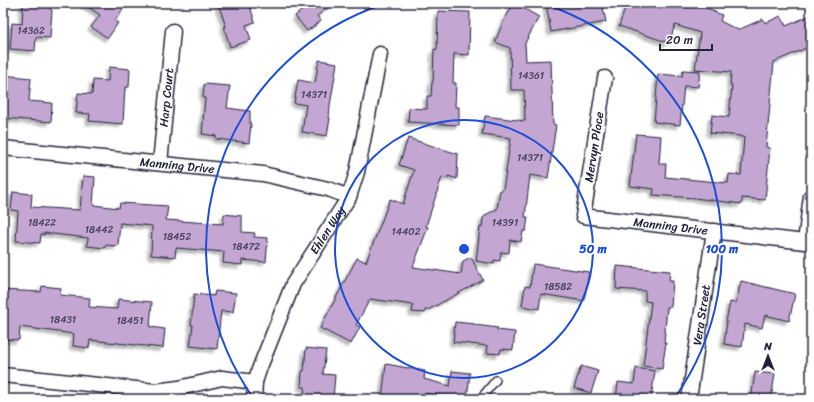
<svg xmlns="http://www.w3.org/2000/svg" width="814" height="402" viewBox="0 0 814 402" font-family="Sriracha,sans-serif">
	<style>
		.building { fill: #c3a6d2; stroke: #22223b; filter: url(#shadow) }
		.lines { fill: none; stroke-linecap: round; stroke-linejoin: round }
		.service-casing { stroke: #22223b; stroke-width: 10 }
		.minor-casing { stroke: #22223b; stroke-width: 17 }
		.service { stroke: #fff; stroke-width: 7 }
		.minor { stroke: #fff; stroke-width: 14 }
		.ring { fill: none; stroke: #1d4ed8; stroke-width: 2 }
		.labels { text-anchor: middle; stroke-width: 4; stroke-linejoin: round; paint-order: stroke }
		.number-label { font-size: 10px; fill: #4a4361 }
		.street-label { font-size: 12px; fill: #22223b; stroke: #fff }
		.centre { fill: #1d4ed8; stroke: #fff; stroke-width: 2 }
		.ring-label { font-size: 12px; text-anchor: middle; font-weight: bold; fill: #1d4ed8; stroke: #fff; stroke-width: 4; stroke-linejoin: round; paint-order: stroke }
	</style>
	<defs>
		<filter id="shadow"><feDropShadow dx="-3.5" dy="3.5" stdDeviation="1" flood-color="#0004"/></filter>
	</defs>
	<rect width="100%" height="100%" fill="#fff"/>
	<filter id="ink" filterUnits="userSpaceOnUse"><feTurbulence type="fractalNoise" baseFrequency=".025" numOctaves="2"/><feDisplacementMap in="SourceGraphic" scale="8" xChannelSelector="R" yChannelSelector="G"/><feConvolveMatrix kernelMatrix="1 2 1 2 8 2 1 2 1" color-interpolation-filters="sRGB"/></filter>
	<g filter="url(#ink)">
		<!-- building -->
		<g class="building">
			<path d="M23,3H50V9L52,10L50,38L36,37L35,51L10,49L12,23L22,24Z"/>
			<path d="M82,3H127L115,21L118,23L108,38L91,27L100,15Z"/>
			<path d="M218,3H249L255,22L246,25L251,40L230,47L224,27H226Z"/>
			<path d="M311,3H334L317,16L321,21L307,31L295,16Z"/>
			<path d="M514,3L539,17L525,43L526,61L551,60L553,124L556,125L548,178L530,175L525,217H528L526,231H523L521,242L510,240L509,253L501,252L500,261L494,260V264L476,261L480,227H482L483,218L487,214L497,209L500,190H503L511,138L482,134L485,116L525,121L524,90H511L510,48L495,42L503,22Z"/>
			<path d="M546,3H602L606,22L551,32Z"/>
			<path d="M627,3H682L694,7L695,4L715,11L714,12L722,15L720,21L738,30L763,19L765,23L781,16L786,26L811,15V46L774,62L766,147L770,148L765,200L742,198V204L694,198L653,195L654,189L630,186L636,134L661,136L659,164H666L665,177L728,183L729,174L741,175L744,137H740V136L710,133L712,115L729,117L732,85H730L731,72L695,69L700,33L675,25L669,43L619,26Z"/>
			<path d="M438,11L470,12L469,55L454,54L453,83H456L455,107H459V125L408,122L409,108L427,109V96H431L432,82H433L434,49L437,50Z"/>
			<path d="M319,60L337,63L330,106L329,118H330L327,136L302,132L306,105L294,103L298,80L315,83Z"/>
			<path d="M109,67L130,69L129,87H125L123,124L89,121L90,114L76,113L78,93L92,94L93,80L108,81Z"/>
			<path d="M683,70L700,71L698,87L684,86L680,125L654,122L658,74L682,76Z"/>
			<path d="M3,75L31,78L29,101L52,103L51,122L3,118Z"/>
			<path d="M204,84L230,86L227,108L250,111V124H251L249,143L216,139V136L202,134L205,98H203Z"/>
			<path d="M408,138L458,154L457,179L448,176V179L442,177L426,226L428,227L413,267L461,274L463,261L471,257L483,280L428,310H425V313L412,312L413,305L370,299L356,325L360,327L351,344L320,328L357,258L366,262L390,199L403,204L414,170L399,165Z"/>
			<path d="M83,176L95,177L93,205L119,208L120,203L168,206L166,220L223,224L224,214L242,216V232L255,233L254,237L268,238L266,262L242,260V265L223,263L224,252L176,248L175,257L151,255L152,226L120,223L118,246L105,245V248L87,246L88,238L44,233V235L41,234L40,243L16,241L18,211L11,210L13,192L32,194L31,207L80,210Z"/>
			<path d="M533,264L589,272L584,301L541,294L539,309L522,306L525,286L530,287Z"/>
			<path d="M617,266L670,271L669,281H673L671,307H667L664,343H666L662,369L643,366L651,302L645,301V291L616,289Z"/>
			<path d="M741,281L795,294L789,321L765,315L762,328L745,324L742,347L724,344L727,321H726L730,302L736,303Z"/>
			<path d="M42,286L61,288L60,295L90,298L89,307L117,309L118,299L152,302L150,327L165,329L163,348L90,340L89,348L73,346L74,334L20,327L19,340L3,339V290L41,292Z"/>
			<path d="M215,291L236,293L233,312L221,311L217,349L190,346L193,325H191L194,294L214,296Z"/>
			<path d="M455,322L475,324V325L498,328L497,330L515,332L513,350L501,349L500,354L487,353L488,346L453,342Z"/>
			<path d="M306,348L326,350L323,374L335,375L333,399H305L306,395L304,394L305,387H301L302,371H304Z"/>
			<path d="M386,364L425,371L424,379L450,386L452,371L470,373L467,399L423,393L422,399H382Z"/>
			<path d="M581,366L598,371L591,393L574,388Z"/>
			<path d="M636,368L655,371L651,399H616L618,382L634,384Z"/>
			<path d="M755,372L775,374L771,399H751Z"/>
		</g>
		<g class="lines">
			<!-- service casing -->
			<g class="service-casing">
				<path id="service" d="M480,399L496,380"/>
			</g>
			<!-- minor casing -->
			<g class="minor-casing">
				<g id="minor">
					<path id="s1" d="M605,78L583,216L805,242L811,196"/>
					<path id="s2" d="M3,148L263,174L328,189L349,197"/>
					<path id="s3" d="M160,163L173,31"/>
					<path d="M3,375L155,391L179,388L222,378L255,382"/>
					<path id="s4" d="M254,399L255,382L260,367L293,284L349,197L357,172L380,54"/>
					<path id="s5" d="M689,399L714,231"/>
				</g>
			</g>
			<!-- service -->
			<use href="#service" class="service"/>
			<!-- minor -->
			<use href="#minor" class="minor"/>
		</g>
	</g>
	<!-- distance rings -->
	<g class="ring">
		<circle cx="464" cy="249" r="129"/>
		<path d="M254 399A258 258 0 0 1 384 4M544 4A258 258 0 0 1 674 399"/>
	</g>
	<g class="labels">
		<!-- number labels -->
		<g class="number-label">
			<text x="31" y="34">14362</text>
			<text x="531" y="79">14361</text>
			<text x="314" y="98">14371</text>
			<text x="530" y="161">14371</text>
			<text x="42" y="226">18422</text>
			<text x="505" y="226">14391</text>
			<text x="99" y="233">18442</text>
			<text x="406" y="235">14402</text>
			<text x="177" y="240">18452</text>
			<text x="246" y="250">18472</text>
			<text x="558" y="290">18582</text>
			<text x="63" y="323">18431</text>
			<text x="130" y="324">18451</text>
		</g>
		<!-- street labels -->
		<g class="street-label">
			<text dy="4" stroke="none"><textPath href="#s3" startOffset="66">Harp Court</textPath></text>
			<text transform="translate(594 147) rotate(-81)" y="4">Mervyn Place</text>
			<text dy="4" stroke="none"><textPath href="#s2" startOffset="175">Manning Drive</textPath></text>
			<text dy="4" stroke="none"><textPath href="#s1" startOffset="228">Manning Drive</textPath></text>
			<text dy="4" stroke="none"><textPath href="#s4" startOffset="186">Ehlen Way</textPath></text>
			<text dy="4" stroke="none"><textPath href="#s5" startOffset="85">Vera Street</textPath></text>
		</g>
	</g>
	<circle cx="464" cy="249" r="6" class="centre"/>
	<g class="ring-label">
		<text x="593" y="253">50 m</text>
		<text x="722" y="253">100 m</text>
	</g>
	<!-- margin -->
	<rect width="814" height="402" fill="none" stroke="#fff" stroke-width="16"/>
	<rect x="8" y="8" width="798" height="386" fill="none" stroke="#22223b" stroke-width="1.5" filter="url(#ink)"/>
	<!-- north arrow -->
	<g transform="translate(768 356)" stroke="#ffffff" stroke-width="3" paint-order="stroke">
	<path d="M0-3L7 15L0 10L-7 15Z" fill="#22223b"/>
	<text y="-6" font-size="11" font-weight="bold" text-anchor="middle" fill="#22223b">N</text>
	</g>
	<!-- scale -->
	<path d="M660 44v6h52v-6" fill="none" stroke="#22223b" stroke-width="2"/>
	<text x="666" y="44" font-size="12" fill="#22223b" stroke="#ffffff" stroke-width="3" paint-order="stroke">20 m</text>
</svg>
